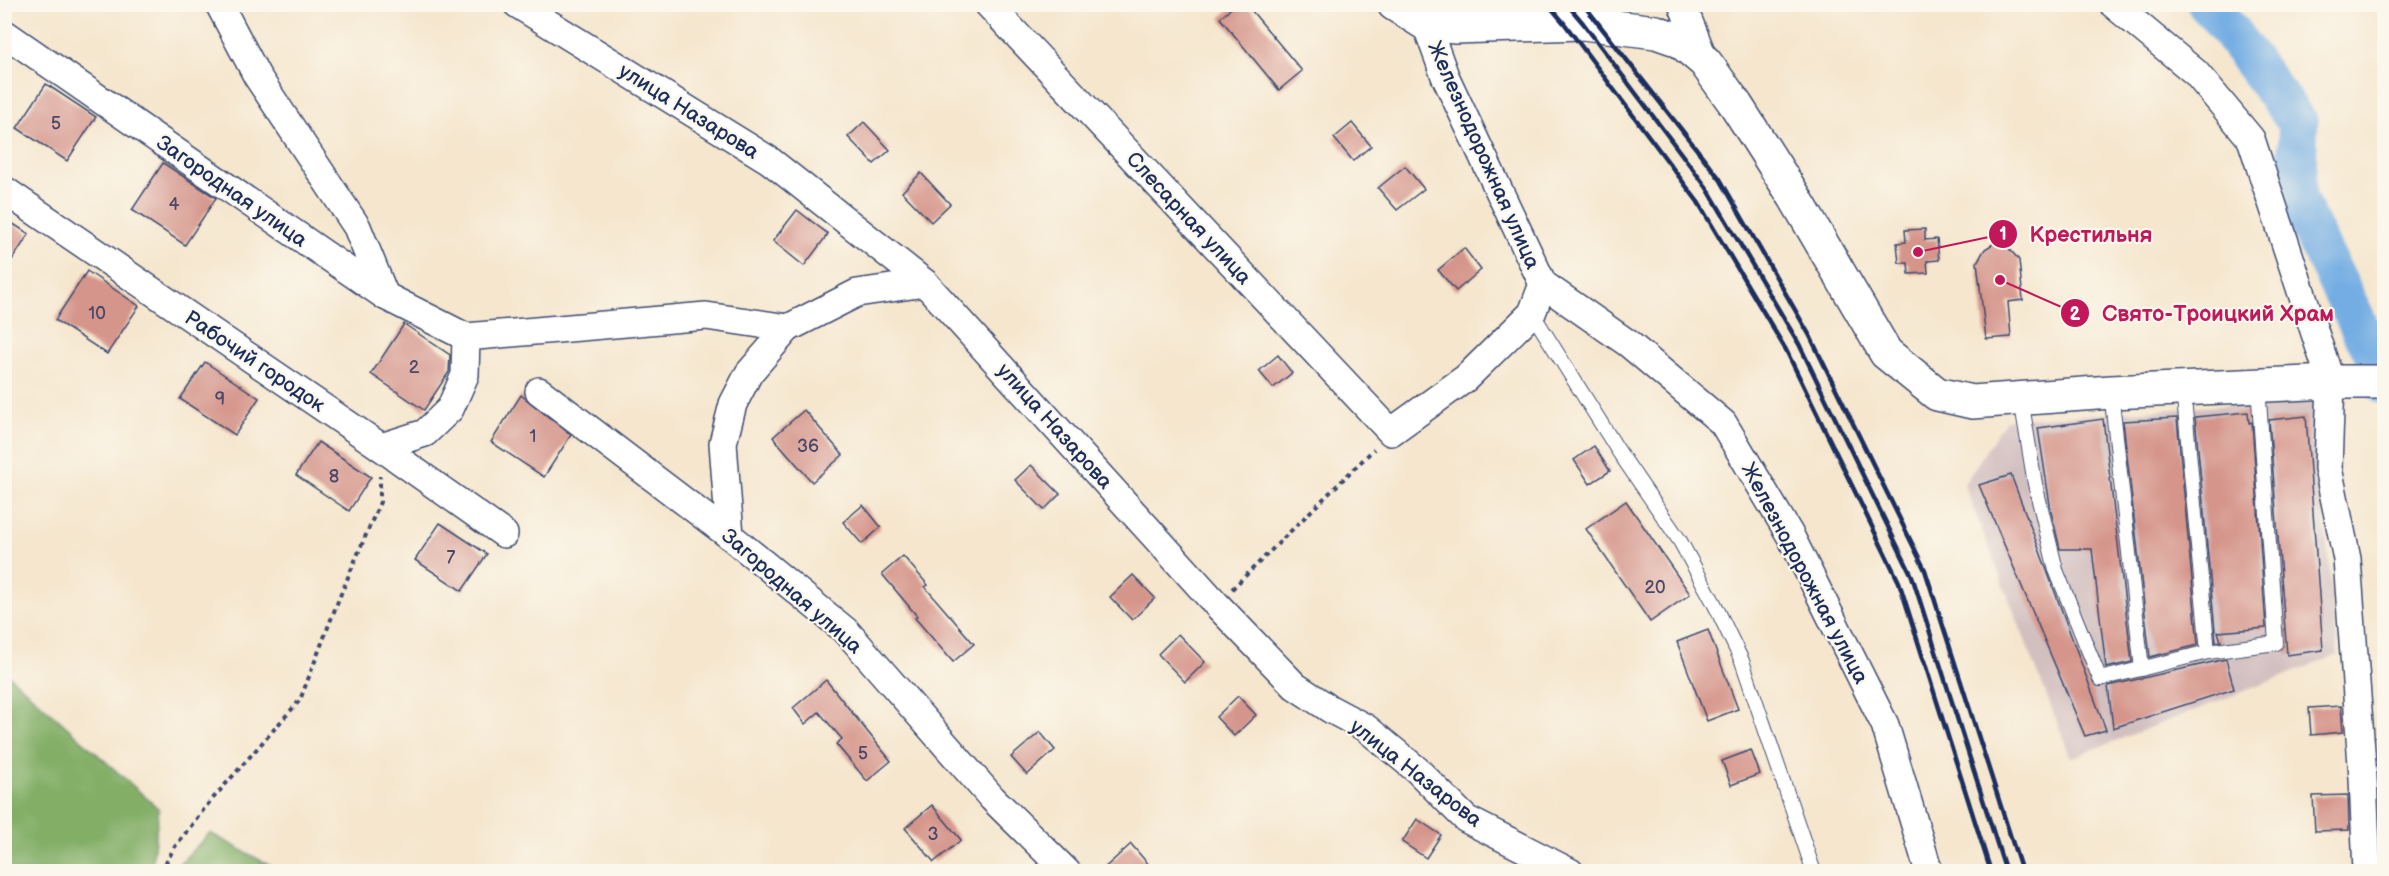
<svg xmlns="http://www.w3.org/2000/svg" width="2389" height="876" viewBox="0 0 2389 876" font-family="'Balsamiq Sans',sans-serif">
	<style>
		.industrial { fill: #d2bfc0 }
		.forest { fill: #82ae66; stroke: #4e6e62; stroke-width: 1.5 }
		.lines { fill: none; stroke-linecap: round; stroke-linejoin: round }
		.river { stroke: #73ade3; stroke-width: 40 }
		.building { fill: #d5958b }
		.lane-casing { stroke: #3c4a6f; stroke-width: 16 }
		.street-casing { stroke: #3c4a6f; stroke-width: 30 }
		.secondary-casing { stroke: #3c4a6f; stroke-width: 36 }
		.path { stroke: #3c4a6f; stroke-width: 4; stroke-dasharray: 4.5 4.5; stroke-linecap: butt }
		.lane { stroke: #fff; stroke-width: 14 }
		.street { stroke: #fff; stroke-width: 27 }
		.secondary { stroke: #fff; stroke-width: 33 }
		.rail { stroke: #1b2f5e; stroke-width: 4.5 }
		.labels { text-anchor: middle; stroke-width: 4.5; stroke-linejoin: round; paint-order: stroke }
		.number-label { font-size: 18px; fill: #4a4869 }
		.street-label { font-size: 21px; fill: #1b2f5e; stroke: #fbf7ec }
		.leader { fill: none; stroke: #c2185b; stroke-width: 2 }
		.callout-dot { fill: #c2185b; stroke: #fbf7ec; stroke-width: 2 }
		.mark-label { font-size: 18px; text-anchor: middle; font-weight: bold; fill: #fff }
		.callout-label { font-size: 22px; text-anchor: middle; font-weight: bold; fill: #c2185b; stroke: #fbf7ec; stroke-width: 4.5; stroke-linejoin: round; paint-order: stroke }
	</style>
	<rect width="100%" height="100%" fill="#fbf7ec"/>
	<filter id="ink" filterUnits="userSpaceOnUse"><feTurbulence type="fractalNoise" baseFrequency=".0167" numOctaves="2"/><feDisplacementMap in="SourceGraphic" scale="12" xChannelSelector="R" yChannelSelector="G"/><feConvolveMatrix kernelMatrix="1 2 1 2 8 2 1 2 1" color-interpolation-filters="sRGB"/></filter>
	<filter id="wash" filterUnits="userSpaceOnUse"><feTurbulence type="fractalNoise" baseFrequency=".008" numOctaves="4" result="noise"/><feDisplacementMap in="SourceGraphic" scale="24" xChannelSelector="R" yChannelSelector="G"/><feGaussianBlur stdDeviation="1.35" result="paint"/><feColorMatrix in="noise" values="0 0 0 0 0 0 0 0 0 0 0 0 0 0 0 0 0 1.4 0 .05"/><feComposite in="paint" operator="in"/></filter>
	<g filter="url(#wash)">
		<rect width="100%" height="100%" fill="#f5e6cd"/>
		<!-- industrial -->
		<path class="industrial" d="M2313,400L2338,655L2071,758L1964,484L2006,420Z"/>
		<!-- forest -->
		<g class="forest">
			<path d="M5,672L159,809L151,871H5Z"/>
			<path d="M210,833L280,871H172Z"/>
		</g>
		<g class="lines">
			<!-- river -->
			<path class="river" d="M2207,4L2218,15L2298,123L2296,198L2361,330L2379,362L2384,384"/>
		</g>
		<g id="blocks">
			<!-- building -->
			<g class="building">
				<path d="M1236,4H1246L1302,71L1279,90L1220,18Z"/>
				<path d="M46,84L96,117L67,161L17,128Z"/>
				<path d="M864,122L890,150L874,164L848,137Z"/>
				<path d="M1352,123L1371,146L1353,161L1334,138Z"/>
				<path d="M163,163L216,198L185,245L132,210Z"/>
				<path d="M1405,166L1424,189L1397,210L1378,188Z"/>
				<path d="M921,173L950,204L931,222L902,192Z"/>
				<path d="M797,210L828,234L804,266L773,241Z"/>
				<path d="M4,218L29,234L4,272Z"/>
				<path d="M1925,229V240L1937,239L1939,260L1927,261L1928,273L1909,274L1908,263H1899L1897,243L1906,242L1905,230Z"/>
				<path d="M1996,242L2006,245L2019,260L2023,300L2008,302L2011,337L1986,339L1977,262L1985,249Z"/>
				<path d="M1464,248L1481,270L1456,291L1438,270Z"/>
				<path d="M87,271L139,306L107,354L55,320Z"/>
				<path d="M404,324L450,355L449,372L424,410L371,374Z"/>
				<path d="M1278,355L1292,373L1273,388L1259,371Z"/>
				<path d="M205,362L259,398L235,435L180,399Z"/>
				<path d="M521,395L571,435L544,477L491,442Z"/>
				<path d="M804,410L843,455L812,482L773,437Z"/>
				<path d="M2248,412L2249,423L2252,422L2266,628L2218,632L2221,641L2216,642L2195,417Z"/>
				<path d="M2306,416L2323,650L2287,655L2269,420Z"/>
				<path d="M2177,418L2198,645L2150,657L2123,421Z"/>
				<path d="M2103,419L2132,662L2106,668L2092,549H2060L2051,511L2038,428Z"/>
				<path d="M318,442L371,477L349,511L296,475Z"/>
				<path d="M1594,446L1610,471L1590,484L1574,460Z"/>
				<path d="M1031,465L1060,494L1044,510L1015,480Z"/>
				<path d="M2011,475L2039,549L2106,730L2085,736L1979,485Z"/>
				<path d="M1626,501L1690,594L1650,622L1586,529Z"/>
				<path d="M863,505L881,527L862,544L843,522Z"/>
				<path d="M440,523L487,554L462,591L415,560Z"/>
				<path d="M903,556L928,585L925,587L974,644L953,662L915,618L917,616L882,574Z"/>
				<path d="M1133,575L1155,598L1132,620L1110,597Z"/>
				<path d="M1708,630L1738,709L1707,721L1677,642Z"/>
				<path d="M1178,634L1205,662L1185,682L1158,654Z"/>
				<path d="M2226,659L2234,689L2113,728L2108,686Z"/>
				<path d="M826,680L891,761L867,781L836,744L842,739L819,712L805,724L793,708Z"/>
				<path d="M1238,696L1256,715L1234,736L1216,717Z"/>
				<path d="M2341,706L2343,732L2311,735L2309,708Z"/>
				<path d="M1040,732L1055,750L1027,775L1011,757Z"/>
				<path d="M1751,750L1760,774L1731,785L1722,761Z"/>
				<path d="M2348,795L2349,830L2315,831L2313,796Z"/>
				<path d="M932,805L961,840L934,862L905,828Z"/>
				<path d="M1417,819L1441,835L1426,858L1402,842Z"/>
				<path d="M1131,844L1155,872H1100Z"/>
			</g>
		</g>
	</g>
	<g filter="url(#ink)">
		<use href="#blocks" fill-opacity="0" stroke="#3c4a6f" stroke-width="1.5"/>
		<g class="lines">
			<!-- lane casing -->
			<g class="lane-casing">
				<g id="lane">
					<path d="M1532,313L1619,452L1680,541L1714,603L1742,661L1814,872"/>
					<path d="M2183,388L2208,652"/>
					<path d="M2111,392L2142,669"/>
					<path d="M2021,399L2035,484L2056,570L2100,679L2208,652L2276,643L2258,386"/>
				</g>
			</g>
			<!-- street casing -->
			<g class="street-casing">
				<g id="street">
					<path d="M219,4L257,76L357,227L385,296"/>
					<path d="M517,4L769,160L925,283L1216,604L1295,686L1330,709L1366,728L1417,770L1466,819L1570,872"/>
					<path d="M988,4L1391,432L1466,378L1532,313L1543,284"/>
					<path d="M1682,4L1705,62"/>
					<path d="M2113,4L2196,73L2251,139L2331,382L2328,468L2347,559L2363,778L2367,872"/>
					<path d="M1426,24L1445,76L1543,284L1629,344L1723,423L1790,535L1885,725L1929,872"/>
					<path d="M4,33L385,296L466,337"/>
					<path d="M4,190L381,447L504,534"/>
					<path d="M539,391L730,536L847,632L992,798L1067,872"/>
					<path d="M381,447L425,433L450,409L465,375L466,337L706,316L788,328L857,293L925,283"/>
					<path d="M730,536L723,443L733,404L749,373L788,328"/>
				</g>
			</g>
			<!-- secondary casing -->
			<g class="secondary-casing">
				<path id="secondary" d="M1394,4L1426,24L1456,27L1583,23L1656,32L1679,40L1705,62L1736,105L1794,196L1886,353L1937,394L1972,402L2111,392L2331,382H2384"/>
			</g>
			<!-- path -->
			<g class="path">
				<path d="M1232,589L1374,449"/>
				<path d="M161,872L174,848L208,804L300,700L340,596L380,502V476"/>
			</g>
			<!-- lane -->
			<use href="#lane" class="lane"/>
			<!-- street -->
			<use href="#street" class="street"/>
			<!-- secondary -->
			<use href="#secondary" class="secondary"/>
			<!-- rail -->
			<g class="rail">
				<path d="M1548,4L1564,23L1698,202L1786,350L1899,582L1991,872"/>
				<path d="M1567,4L1583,23L1707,188L1799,344L1912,576L2006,872"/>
				<path d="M1583,4L1720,179L1810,336L1925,570L2022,872"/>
			</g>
		</g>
	</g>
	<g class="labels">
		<!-- number labels -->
		<g class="number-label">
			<text x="56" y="129">5</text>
			<text x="174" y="210">4</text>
			<text x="97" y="319">10</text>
			<text x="414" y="373">2</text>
			<text x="220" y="405">9</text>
			<text x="533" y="442">1</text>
			<text x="808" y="452">36</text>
			<text x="334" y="482">8</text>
			<text x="451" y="563">7</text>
			<text x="1655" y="593">20</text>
			<text x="863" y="759">5</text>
			<text x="933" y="840">3</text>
		</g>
		<!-- street labels -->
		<g class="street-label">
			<text transform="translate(689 111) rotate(32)" y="7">улица Назарова</text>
			<text transform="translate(1484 155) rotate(66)" y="7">Железнодорожная улица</text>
			<text transform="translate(232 191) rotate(35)" y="7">Загородная улица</text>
			<text transform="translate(1189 218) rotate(47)" y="7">Слесарная улица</text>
			<text transform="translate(255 361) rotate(34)" y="7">Рабочий городок</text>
			<text transform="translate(1055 426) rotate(48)" y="7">улица Назарова</text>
			<text transform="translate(1805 573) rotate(62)" y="7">Железнодорожная улица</text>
			<text transform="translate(792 591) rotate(41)" y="7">Загородная улица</text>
			<text transform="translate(1416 773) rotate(38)" y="7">улица Назарова</text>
		</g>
	</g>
	<!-- callouts -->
	<path class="leader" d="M1918 252L2003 234M2000 280L2075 313"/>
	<g class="callout-dot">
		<circle cx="1918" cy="252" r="6"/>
		<circle cx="2000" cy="280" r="6"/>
		<circle cx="2003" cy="234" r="15"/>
		<circle cx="2075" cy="313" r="15"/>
	</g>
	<g class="mark-label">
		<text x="2003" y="240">1</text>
		<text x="2075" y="320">2</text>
	</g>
	<g class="callout-label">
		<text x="2091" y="242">Крестильня</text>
		<text x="2218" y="321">Свято-Троицкий Храм</text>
	</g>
	<!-- margin -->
	<rect width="2389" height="876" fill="none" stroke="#fbf7ec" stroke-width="24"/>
</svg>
